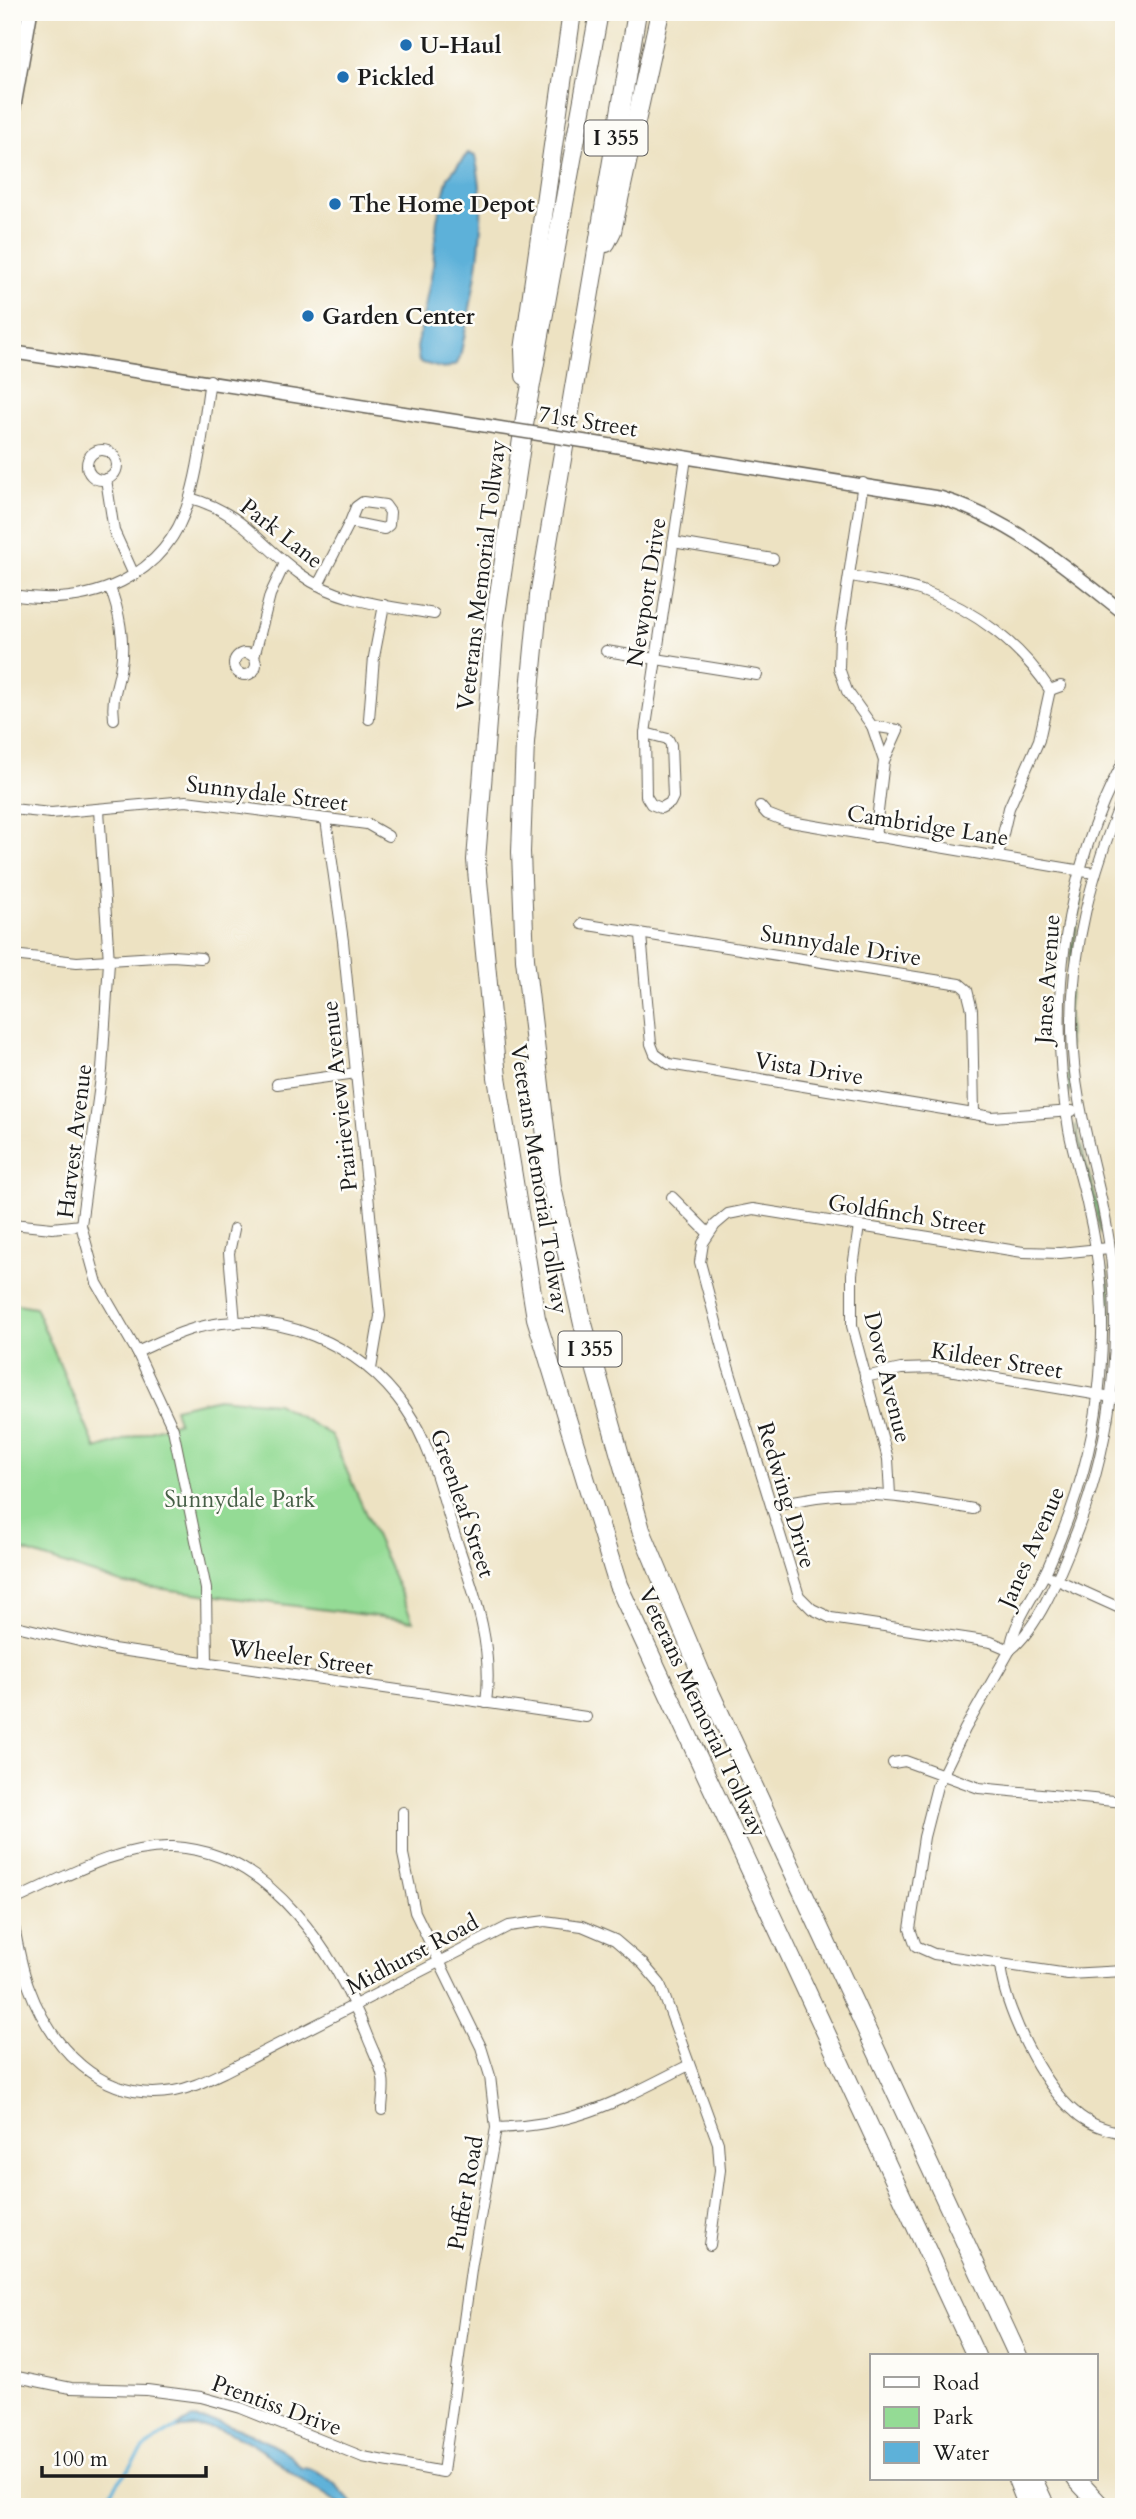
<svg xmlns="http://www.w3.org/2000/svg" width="1136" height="2519" viewBox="0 0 1136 2519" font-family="Cardo,serif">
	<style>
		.green { fill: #94db95; stroke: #587c58; stroke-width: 2 }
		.water { fill: #5db1d9; stroke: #3c667a; stroke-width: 2 }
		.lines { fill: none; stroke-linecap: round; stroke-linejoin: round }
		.stream { stroke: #5db1d9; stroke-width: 3.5 }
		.minor-casing { stroke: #656156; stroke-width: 12 }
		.tertiary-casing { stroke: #656156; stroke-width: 15 }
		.secondary-casing { stroke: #656156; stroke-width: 17 }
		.motorway-casing { stroke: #656156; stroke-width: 20 }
		.minor { stroke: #fff; stroke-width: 10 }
		.tertiary { stroke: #fff; stroke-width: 12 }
		.secondary { stroke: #fff; stroke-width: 14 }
		.motorway { stroke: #fff; stroke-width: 18 }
		.tertiary-bridge-casing { stroke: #656156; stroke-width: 15; stroke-linecap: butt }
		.tertiary-bridge { stroke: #fff; stroke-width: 12 }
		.poi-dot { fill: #1f6fb2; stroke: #fdfcf7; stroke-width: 2.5 }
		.labels { text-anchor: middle; stroke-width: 5; stroke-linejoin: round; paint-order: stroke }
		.shield { fill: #fdfcf7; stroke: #605f5e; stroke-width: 2 }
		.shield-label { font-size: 21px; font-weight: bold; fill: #1c1c1c }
		.poi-label { font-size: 23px; font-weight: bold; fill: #1c1c1c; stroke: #fdfcf7; text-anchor: start }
		.street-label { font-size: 23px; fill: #1c1c1c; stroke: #fdfcf7 }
		.park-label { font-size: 23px; fill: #465f46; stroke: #fdfcf7 }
	</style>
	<rect width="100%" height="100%" fill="#fdfcf7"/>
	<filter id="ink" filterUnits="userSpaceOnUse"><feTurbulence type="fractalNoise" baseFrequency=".0143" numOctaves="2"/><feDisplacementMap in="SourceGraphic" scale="14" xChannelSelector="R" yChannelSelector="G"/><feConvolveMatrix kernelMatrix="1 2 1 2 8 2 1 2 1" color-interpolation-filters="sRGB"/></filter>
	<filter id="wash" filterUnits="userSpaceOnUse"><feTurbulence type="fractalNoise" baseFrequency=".00686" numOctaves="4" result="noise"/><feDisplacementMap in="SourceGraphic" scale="28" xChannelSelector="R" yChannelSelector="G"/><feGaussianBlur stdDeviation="1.57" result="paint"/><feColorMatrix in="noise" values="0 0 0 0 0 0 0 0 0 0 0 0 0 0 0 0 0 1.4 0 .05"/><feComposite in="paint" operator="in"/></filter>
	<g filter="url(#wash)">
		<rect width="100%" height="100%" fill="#ede2c2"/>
		<!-- green -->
		<g class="green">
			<path d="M1080,890L1082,898C1072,948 1066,1000 1069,1051C1070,1064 1074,1084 1068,1094L1065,1000Z"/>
			<path d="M1075,1125L1099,1210L1101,1234Z"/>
			<path d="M1106,1268L1111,1297L1110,1373L1106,1372Z"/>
			<path d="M12,1303L35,1307L96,1449L178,1422L174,1408L218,1398L276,1403L331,1435L413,1621L124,1584L12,1547Z"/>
		</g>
		<!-- water -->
		<g class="water">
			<path d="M468,153L475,156C491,221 473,294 460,357L457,364L444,369L419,362L417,348L433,266L437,219L448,177Z"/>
			<path d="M191,2419L220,2422L250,2433L289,2454L301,2468C323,2467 343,2492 356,2507C342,2507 335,2500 322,2493C268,2462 244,2418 174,2429Z"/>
		</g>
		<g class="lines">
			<!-- stream -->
			<path class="stream" d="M100,2507L147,2445L177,2427"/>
		</g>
	</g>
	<g filter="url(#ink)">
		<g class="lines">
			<!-- minor casing -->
			<g class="minor-casing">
				<g id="minor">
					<circle cx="102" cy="465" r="15"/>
					<path d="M106,479L114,531L134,575"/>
					<path d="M863,483L840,634L839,668L847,691L872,726L898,730L884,761L875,837"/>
					<path d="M190,498C244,513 258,544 300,574C338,602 388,606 434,614"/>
					<path d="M673,542L773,559"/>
					<path d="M851,576C875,581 901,583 925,592C975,610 1021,645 1050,690L1039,740L1009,808L998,856"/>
					<path d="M318,585L350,522L384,529L389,525L390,512L385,505L363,502L356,507L350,522"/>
					<path d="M110,588C119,610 125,641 121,665C118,687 111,696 114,719"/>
					<path d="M12,595C90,608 167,579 190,497C201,459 204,419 210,380"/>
					<path d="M606,651L757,675"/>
					<circle cx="245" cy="664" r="11"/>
					<path d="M254,657L270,595L285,563"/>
					<path d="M1050,690L1061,686"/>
					<path d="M369,719L374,657L384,605"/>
					<path d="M872,726L884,761"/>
					<path d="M645,733L686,458"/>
					<path d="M645,733L668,739L671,745L673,797L670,803L661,808L651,804L646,796Z"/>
					<path d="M1124,760C1063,874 1047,1004 1069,1130C1074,1157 1083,1182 1088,1208C1101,1263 1105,1320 1100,1376C1095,1442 1076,1505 1049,1565C1037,1593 1014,1619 1010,1650L965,1729L937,1786L924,1837L910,1929L916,1946L934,1954L1068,1974L1124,1971"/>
					<path d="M760,806L767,814L785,821L1094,873"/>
					<path d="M12,809L51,813L186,801L367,824L388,836"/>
					<path d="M99,810L109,962L102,1070L81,1225L97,1283L137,1352L173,1429L206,1589L207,1662"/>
					<path d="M326,819L343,941L380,1316L371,1369"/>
					<path d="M582,924L960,984L967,990L972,1010L974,1114"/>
					<path d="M641,935L651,1044L655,1054L669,1064L992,1117L1072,1111"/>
					<path d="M12,955L77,962L172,956L201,958"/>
					<path d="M277,1084L356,1073"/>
					<path d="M672,1197L708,1233"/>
					<path d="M12,1224L52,1228L81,1225"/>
					<path d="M859,1226L852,1274V1326L888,1459L890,1495"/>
					<path d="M234,1229L229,1253L235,1323"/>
					<path d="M137,1352C157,1343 176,1333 196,1328C276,1307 360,1343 406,1409C431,1445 441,1492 454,1533C473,1590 494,1642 486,1703"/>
					<path d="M865,1377L901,1369L936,1368L1124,1399"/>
					<path d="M772,1506C851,1485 895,1496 973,1509"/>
					<path d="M1051,1577L1124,1610"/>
					<path d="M12,1625L113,1649L586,1717"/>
					<path d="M1010,1650L991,1642L831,1618L812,1609L799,1596L727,1363L700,1262L703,1243L715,1225L728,1214L753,1209L1023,1252L1060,1253L1109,1248"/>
					<path d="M1010,1650C1037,1629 1058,1578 1071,1546C1116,1438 1127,1319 1102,1203C1089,1145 1073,1092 1072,1031C1071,947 1092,872 1124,795"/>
					<path d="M893,1763L905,1761L979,1788L1124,1802"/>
					<path d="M12,1901C62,1879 117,1845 173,1847C271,1851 337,1956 368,2038C373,2051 381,2065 383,2078C385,2088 382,2101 382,2110"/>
					<path d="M12,1917C17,1940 20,1963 28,1985C50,2046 101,2104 174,2091C192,2088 207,2080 224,2072L509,1926L545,1921L582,1926L615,1940L643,1964L660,1984L718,2143L720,2170L710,2245"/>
					<path d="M1000,1965C1005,2009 1040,2083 1075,2112C1088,2124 1106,2130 1124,2133"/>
					<path d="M496,2128C578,2125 618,2101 689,2065"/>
					<path d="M12,2376L71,2388L147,2390L201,2397L241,2408L363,2457L443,2472L472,2263L496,2128L490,2076L481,2047L415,1912L403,1854V1812"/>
				</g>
			</g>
			<!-- tertiary casing -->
			<g class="tertiary-casing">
				<g id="tertiary">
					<path d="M12,352L494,427"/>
					<path d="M602,444L941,498C1013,521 1066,567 1124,613"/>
				</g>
			</g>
			<!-- secondary casing -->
			<g class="secondary-casing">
				<path id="secondary" d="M12,114L30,12"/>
			</g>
			<!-- motorway casing -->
			<g class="motorway-casing">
				<g id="motorway">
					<path d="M599,12L526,412L495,621L476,860L497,1077L536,1318L618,1585L976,2356"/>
					<path d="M637,12L539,596L525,742L521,852L525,959L552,1187L583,1324L641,1530L701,1673L1018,2356"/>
					<path d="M606,243L612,231L660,12"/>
					<path d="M525,376L524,350L572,12"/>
					<path d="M1017,2479L1028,2507"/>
					<path d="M1033,2479L1046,2507"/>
					<path d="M1076,2479L1102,2507"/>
				</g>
			</g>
			<!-- minor -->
			<use href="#minor" class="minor"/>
			<!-- tertiary -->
			<use href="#tertiary" class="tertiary"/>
			<!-- secondary -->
			<use href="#secondary" class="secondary"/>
			<!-- motorway -->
			<use href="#motorway" class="motorway"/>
			<!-- tertiary-bridge casing -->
			<g class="tertiary-bridge-casing">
				<path id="tertiary-bridge" d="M494,427L602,444"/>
			</g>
			<!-- tertiary-bridge -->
			<use href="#tertiary-bridge" class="tertiary-bridge"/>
		</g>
	</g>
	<!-- markers -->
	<g class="poi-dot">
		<circle cx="406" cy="45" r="7"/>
		<circle cx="343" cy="77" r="7"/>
		<circle cx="335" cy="204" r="7"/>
		<circle cx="308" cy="316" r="7"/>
	</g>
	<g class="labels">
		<!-- shield labels -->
		<g class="shield">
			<rect x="584.5" y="120.5" width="63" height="35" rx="5"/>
			<rect x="558.5" y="1331.5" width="63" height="35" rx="5"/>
		</g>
		<g class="shield-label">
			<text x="616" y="145">I 355</text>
			<text x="590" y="1356">I 355</text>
		</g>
		<!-- poi labels -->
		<g class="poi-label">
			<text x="420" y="53">U-Haul</text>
			<text x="357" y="85">Pickled</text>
			<text x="349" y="212">The Home Depot</text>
			<text x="322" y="324">Garden Center</text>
		</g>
		<!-- street labels -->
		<g class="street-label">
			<text transform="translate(588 421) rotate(9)" y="8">71st Street</text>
			<text transform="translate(282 533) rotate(38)" y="8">Park Lane</text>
			<text transform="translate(481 575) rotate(-83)" y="8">Veterans Memorial Tollway</text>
			<text transform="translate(646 592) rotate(-81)" y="8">Newport Drive</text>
			<text transform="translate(267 793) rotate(7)" y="8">Sunnydale Street</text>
			<text transform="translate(928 825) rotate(9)" y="8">Cambridge Lane</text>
			<text transform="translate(841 945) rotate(9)" y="8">Sunnydale Drive</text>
			<text transform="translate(1047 979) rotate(-86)" y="8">Janes Avenue</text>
			<text transform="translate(809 1068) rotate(9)" y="8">Vista Drive</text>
			<text transform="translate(339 1096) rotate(-96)" y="8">Prairieview Avenue</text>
			<text transform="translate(74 1141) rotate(-83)" y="8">Harvest Avenue</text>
			<text transform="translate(540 1179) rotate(81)" y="8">Veterans Memorial Tollway</text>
			<text transform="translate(907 1214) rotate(9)" y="8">Goldfinch Street</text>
			<text transform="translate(997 1360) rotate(9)" y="8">Kildeer Street</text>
			<text transform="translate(888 1377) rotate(76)" y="8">Dove Avenue</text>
			<text transform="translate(787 1495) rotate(73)" y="8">Redwing Drive</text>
			<text transform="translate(463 1503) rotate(71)" y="8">Greenleaf Street</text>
			<text transform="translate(1031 1547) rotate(-66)" y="8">Janes Avenue</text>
			<text transform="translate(301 1657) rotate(8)" y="8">Wheeler Street</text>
			<text transform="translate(703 1712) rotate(65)" y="8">Veterans Memorial Tollway</text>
			<text transform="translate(412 1954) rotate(-28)" y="8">Midhurst Road</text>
			<text transform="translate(465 2193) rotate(-80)" y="8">Puffer Road</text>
			<text transform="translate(277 2405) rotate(20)" y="8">Prentiss Drive</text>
		</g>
		<!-- park labels -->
		<g class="park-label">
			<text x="240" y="1507">Sunnydale Park</text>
		</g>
	</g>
	<!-- margin -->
	<rect width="1136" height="2519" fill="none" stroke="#fdfcf7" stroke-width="42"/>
	<!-- legend -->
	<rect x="870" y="2354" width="228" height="126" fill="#fdfcf7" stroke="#a3a29f" stroke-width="2"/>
	<rect x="884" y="2377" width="35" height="10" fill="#ffffff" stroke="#a3a29f" stroke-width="2"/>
	<text x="933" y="2390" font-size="21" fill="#1c1c1c">Road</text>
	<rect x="884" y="2407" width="35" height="21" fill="#94db95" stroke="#a3a29f" stroke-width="2"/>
	<text x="933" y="2424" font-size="21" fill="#1c1c1c">Park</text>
	<rect x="884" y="2442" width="35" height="21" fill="#5db1d9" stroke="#a3a29f" stroke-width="2"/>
	<text x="933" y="2460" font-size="21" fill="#1c1c1c">Water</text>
	<!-- scale -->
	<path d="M42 2466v10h164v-10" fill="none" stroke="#1c1c1c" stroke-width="3.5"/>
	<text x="52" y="2466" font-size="21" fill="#1c1c1c" stroke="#fdfcf7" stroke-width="5" paint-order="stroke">100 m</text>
</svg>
